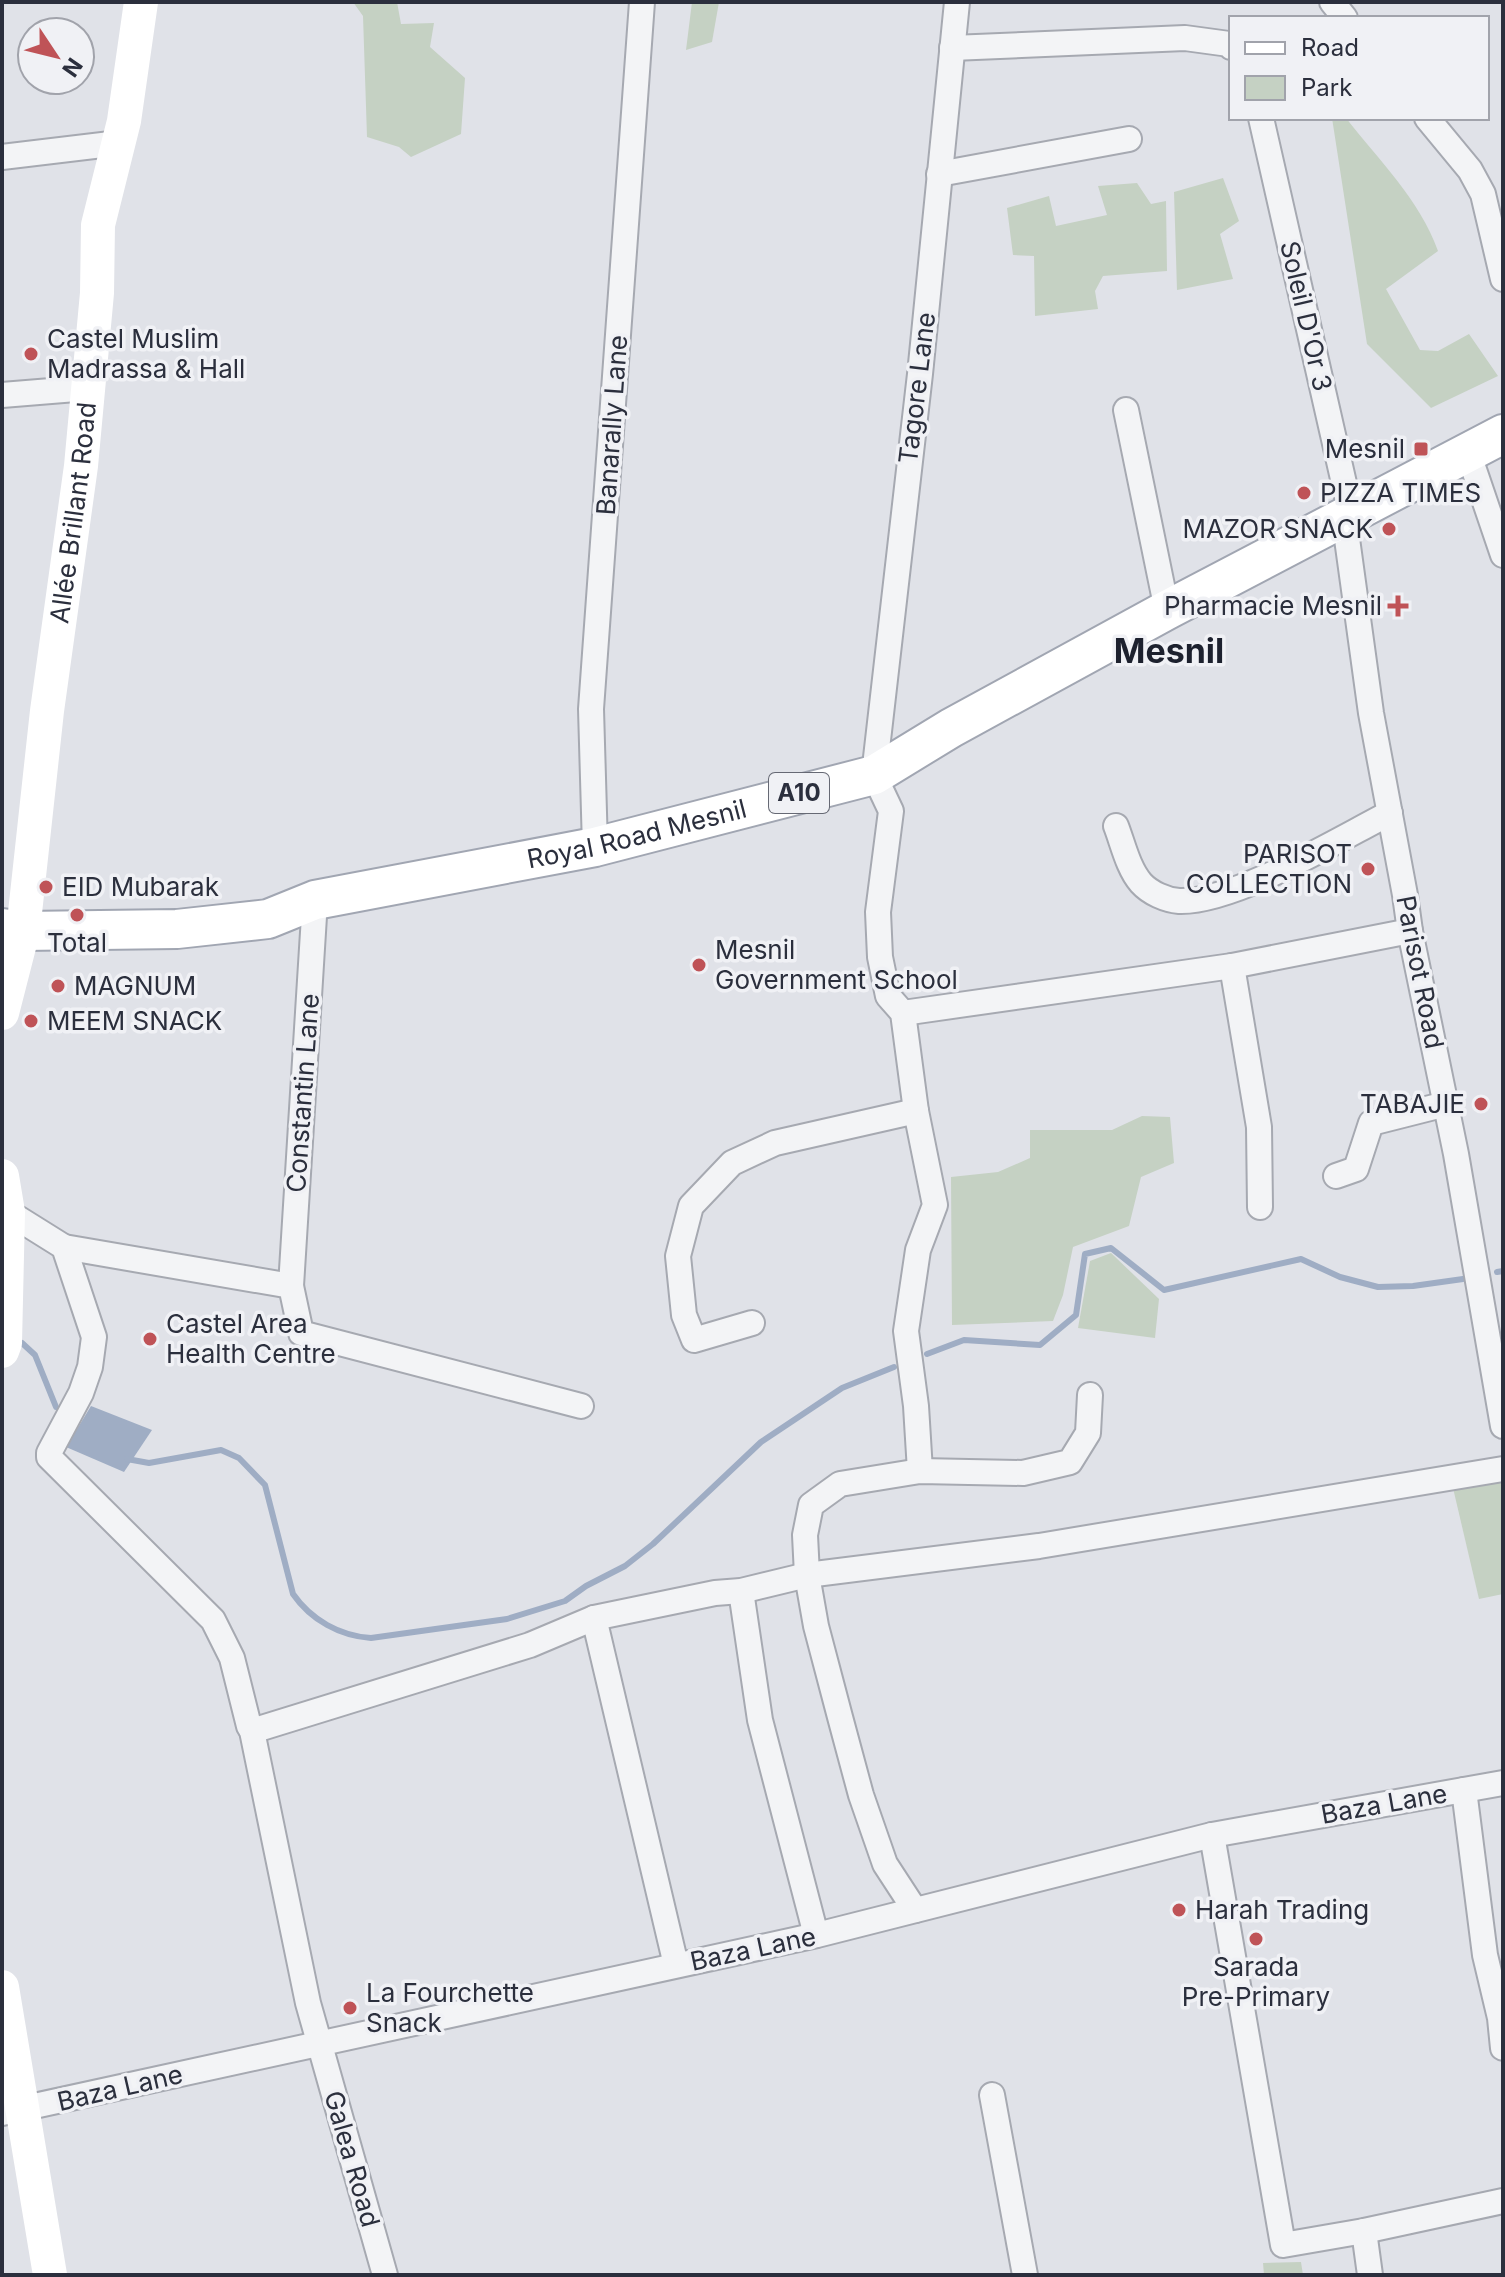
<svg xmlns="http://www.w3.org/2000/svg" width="1505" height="2277" viewBox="0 0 1505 2277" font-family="Inter,sans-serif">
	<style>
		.green { fill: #c5d1c3 }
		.water { fill: #9fadc4 }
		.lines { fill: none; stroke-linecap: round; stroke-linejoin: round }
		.stream { stroke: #9fadc4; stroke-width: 6 }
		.street-casing { stroke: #a6a9b1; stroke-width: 28 }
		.primary-casing { stroke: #a1a6b2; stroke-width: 42 }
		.street { stroke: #f3f4f6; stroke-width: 24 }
		.secondary { stroke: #fff; stroke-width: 34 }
		.primary { stroke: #fff; stroke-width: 38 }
		.poi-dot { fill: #bf5357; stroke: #f0f1f5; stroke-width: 3 }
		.labels { text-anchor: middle; stroke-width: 7; stroke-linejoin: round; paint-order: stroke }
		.shield { fill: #f0f1f5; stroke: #666974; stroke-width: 2 }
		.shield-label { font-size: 24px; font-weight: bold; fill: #2b2f3d }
		.street-label { font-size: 26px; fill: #2b2f3d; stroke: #f0f1f5 }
		.poi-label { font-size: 26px; fill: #2b2f3d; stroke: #f0f1f5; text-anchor: start }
		.district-label { font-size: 34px; font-weight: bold; fill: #1d212e; stroke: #f0f1f5 }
	</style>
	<rect width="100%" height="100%" fill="#e0e2e8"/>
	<!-- green -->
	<g class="green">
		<path d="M353,2H397L401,24L434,23L430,47L465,78L461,134L411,157L399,147L367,137L363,16Z"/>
		<path d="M692,2H719L712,42L686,50Z"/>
		<path d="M1332,118H1346C1378,159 1420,200 1438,251L1386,289L1420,350L1438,351L1469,334L1498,376L1431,408L1367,344Z"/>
		<path d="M1223,178L1239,221L1220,234L1233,279L1177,290L1174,192Z"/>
		<path d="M1137,183L1151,204L1166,201L1167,271L1103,276L1095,291L1098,309L1035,316L1034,256L1013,255L1007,208L1049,196L1056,226L1107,215L1098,186Z"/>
		<path d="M1142,1116L1170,1117L1174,1163L1141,1177L1129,1226L1073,1247L1063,1295L1053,1321L952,1325L951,1177L998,1172L1030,1158V1130H1112Z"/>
		<path d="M1111,1253L1159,1299L1155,1338L1078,1328L1090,1261Z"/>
		<path d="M1503,1475V1594L1479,1599L1453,1488Z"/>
		<path d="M1301,2262L1303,2275H1264L1263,2263Z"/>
	</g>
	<!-- water -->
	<path class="water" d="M91,1406L152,1430L124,1472L66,1447Z"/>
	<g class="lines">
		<!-- stream -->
		<g class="stream">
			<path d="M1497,1272L1503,1271"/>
			<path d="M22,1343L35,1355L56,1407"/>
			<path d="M927,1354L964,1340L1040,1345L1076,1315L1085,1254L1111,1248L1164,1290L1301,1259L1340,1277L1378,1287L1413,1286L1463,1279"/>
			<path d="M127,1459L149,1463L221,1450L239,1458L265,1485L293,1594C311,1620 340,1636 371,1638L507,1619L565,1601L586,1586L625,1566L653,1544L761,1442L842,1388L894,1367"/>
		</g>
		<!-- street casing -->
		<g class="street-casing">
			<g id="street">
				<path d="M1332,2L1345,18"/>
				<path d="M952,48L1185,38L1229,44L1231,47"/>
				<path d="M1261,118L1351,514"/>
				<path d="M1427,118L1470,170L1483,194L1503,279"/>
				<path d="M2,157L119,143"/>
				<path d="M939,174L1129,139"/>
				<path d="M2,395L88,388"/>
				<path d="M1126,410L1167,610"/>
				<path d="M1468,452L1503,555"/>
				<path d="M1344,517L1371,713L1405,895L1410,931L1456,1154L1503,1426"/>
				<path d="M1116,826C1123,844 1128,868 1141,883C1150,893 1166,900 1179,901C1234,903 1339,839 1390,813"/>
				<path d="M595,847L591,709L642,2"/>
				<path d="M1232,966L1410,931"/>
				<path d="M903,1013L1232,966L1259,1127L1260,1207"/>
				<path d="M1336,1176L1356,1169L1371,1123L1446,1104"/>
				<path d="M8,1212L64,1247L94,1337L90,1367L81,1393L49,1453V1457L213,1620L232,1658L249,1726L252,1731L308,2003L385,2275"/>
				<path d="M64,1247L291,1286L301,1333L581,1406"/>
				<path d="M291,1286L315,900"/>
				<path d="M752,1323L694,1340L684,1315L678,1256L691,1206L732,1163L775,1143L916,1111"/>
				<path d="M920,1471L916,1406L906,1331L918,1250L935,1205L916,1111L903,1013L888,996L880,957L878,912L891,811L874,775L920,374L957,2"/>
				<path d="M741,1591L760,1720L816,1935"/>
				<path d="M594,1618L676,1965"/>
				<path d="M252,1731L530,1645L594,1618L715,1593L741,1591L807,1575L1039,1546L1503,1469"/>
				<path d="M1464,1790L1485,1955L1500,2018L1503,2048"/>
				<path d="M1212,1835L1283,2245L1364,2231L1503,2201"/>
				<path d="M915,1910L885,1864L861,1795L840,1717L816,1626L807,1575L805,1535L811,1505L840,1484L920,1471L1023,1473L1070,1462L1088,1433L1090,1395"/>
				<path d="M992,2095L1025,2275"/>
				<path d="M2,2113L817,1935L1212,1835L1503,1783"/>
				<path d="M1364,2231L1370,2275"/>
			</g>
		</g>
		<!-- primary casing -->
		<g class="primary-casing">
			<g id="primary">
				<path id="s2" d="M2,928L23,931L177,929L268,919L315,900L595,847L874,775L951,728L1167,610L1503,434"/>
			</g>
		</g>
		<!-- street -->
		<use href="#street" class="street"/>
		<!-- secondary -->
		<g class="secondary">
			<path id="s1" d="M2,1013L23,931L47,711L81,466L97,293L98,225L124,121L141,2"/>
			<path d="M2,1176L8,1212L5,1343L2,1351"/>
			<path d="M2,1987L50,2275"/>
		</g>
		<!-- primary -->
		<use href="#primary" class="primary"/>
	</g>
	<!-- markers -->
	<g class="poi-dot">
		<circle cx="31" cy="354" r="8"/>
		<rect x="1413" y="441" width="16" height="16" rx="4"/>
		<circle cx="1304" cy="493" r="8"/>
		<circle cx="1389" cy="529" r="8"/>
		<path d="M1394 594h8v8h8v8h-8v8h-8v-8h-8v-8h8z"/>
		<circle cx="1368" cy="869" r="8"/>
		<circle cx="46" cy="887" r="8"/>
		<circle cx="77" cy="915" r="8"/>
		<circle cx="699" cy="965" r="8"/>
		<circle cx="58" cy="986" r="8"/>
		<circle cx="31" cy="1021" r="8"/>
		<circle cx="1481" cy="1104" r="8"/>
		<circle cx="150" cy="1339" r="8"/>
		<circle cx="1179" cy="1910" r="8"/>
		<circle cx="1256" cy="1939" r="8"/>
		<circle cx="350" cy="2008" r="8"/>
	</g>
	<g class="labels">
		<!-- shield labels -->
		<rect class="shield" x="769" y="773" width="60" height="40" rx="6"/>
		<g class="shield-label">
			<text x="799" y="801">A10</text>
		</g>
		<!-- street labels -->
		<g class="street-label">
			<text transform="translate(1306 316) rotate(77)" y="9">Soleil D'Or 3</text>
			<text transform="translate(917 388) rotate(-83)" y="9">Tagore Lane</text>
			<text transform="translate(612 425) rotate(-86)" y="9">Banarally Lane</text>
			<text dy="9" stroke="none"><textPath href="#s1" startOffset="506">Allée Brillant Road</textPath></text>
			<text dy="9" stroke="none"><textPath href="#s2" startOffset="646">Royal Road Mesnil</textPath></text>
			<text transform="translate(1420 972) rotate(79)" y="9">Parisot Road</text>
			<text transform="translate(303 1093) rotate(-86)" y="9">Constantin Lane</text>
			<text transform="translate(1384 1804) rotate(-10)" y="9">Baza Lane</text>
			<text transform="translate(753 1949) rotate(-12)" y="9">Baza Lane</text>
			<text transform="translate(120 2088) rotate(-13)" y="9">Baza Lane</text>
			<text transform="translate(352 2159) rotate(74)" y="9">Galea Road</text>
		</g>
		<!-- poi labels -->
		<g class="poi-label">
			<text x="47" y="348">Castel Muslim<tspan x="47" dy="30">Madrassa &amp; Hall</tspan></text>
			<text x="1405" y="458" text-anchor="end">Mesnil</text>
			<text x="1320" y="502">PIZZA TIMES</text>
			<text x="1373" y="538" text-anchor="end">MAZOR SNACK</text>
			<text x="1382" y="615" text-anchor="end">Pharmacie Mesnil</text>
			<text x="1352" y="863" text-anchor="end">PARISOT<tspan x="1352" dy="30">COLLECTION</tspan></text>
			<text x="62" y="896">EID Mubarak</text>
			<text x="77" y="952" text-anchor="middle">Total</text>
			<text x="715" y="959">Mesnil<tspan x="715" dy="30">Government School</tspan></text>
			<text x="74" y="995">MAGNUM</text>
			<text x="47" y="1030">MEEM SNACK</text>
			<text x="1465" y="1113" text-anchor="end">TABAJIE</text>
			<text x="166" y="1333">Castel Area<tspan x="166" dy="30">Health Centre</tspan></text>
			<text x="1195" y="1919">Harah Trading</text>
			<text x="1256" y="1976" text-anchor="middle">Sarada<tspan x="1256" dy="30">Pre-Primary</tspan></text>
			<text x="366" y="2002">La Fourchette<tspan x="366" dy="30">Snack</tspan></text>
		</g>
		<!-- district labels -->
		<g class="district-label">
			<text x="1169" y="663">Mesnil</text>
		</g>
	</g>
	<!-- border -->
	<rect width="1505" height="2277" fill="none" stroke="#2b2f3d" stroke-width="8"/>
	<!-- legend -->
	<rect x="1229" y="16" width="260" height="104" fill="#f0f1f5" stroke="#a1a3ab" stroke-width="2"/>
	<rect x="1245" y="42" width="40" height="12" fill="#ffffff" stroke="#a1a3ab" stroke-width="2"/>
	<text x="1301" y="56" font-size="24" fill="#2b2f3d">Road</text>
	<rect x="1245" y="76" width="40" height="24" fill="#c5d1c3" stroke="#a1a3ab" stroke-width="2"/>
	<text x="1301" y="96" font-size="24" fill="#2b2f3d">Park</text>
	<!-- north arrow -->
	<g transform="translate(56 56) rotate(125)"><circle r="38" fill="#f0f1f5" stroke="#a1a3ab" stroke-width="2"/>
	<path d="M0-6L14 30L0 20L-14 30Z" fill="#bf5357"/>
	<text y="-12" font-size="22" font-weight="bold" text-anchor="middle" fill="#2b2f3d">N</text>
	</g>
</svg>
